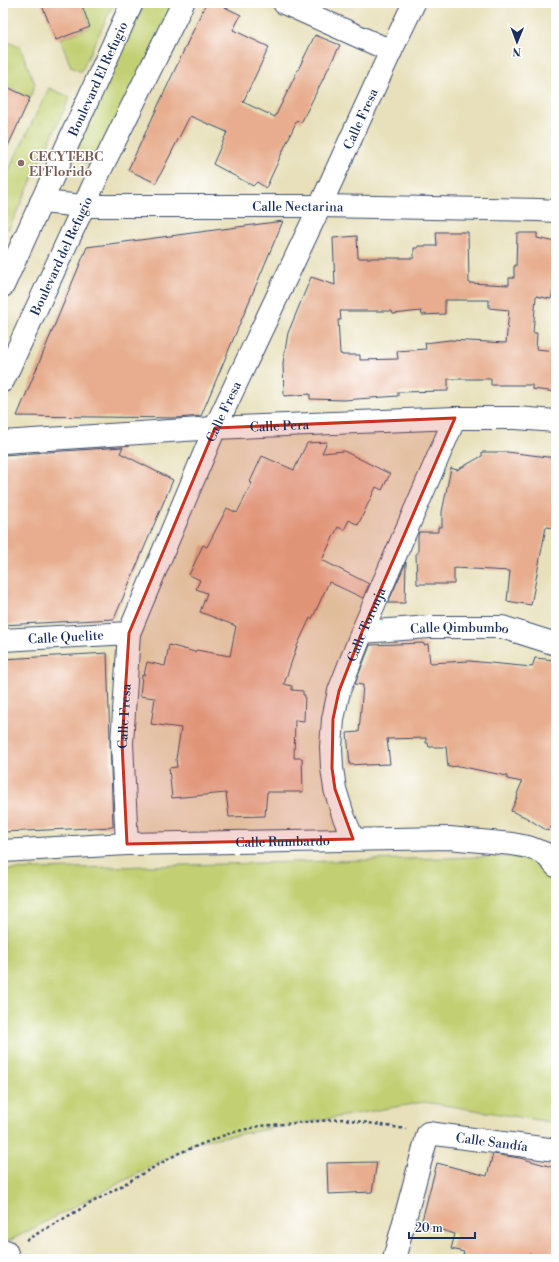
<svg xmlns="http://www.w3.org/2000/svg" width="559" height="1262" viewBox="0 0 559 1262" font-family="'Libre Bodoni',serif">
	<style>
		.green { fill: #c2d073; stroke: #6e8068 }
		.building { fill: #e7ad8e; fill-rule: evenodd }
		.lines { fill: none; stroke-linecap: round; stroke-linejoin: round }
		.minor-casing { stroke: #3a4a6c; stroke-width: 24 }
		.tertiary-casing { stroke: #3a4a6c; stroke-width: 24 }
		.secondary-casing { stroke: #3a4a6c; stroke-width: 24 }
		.path { stroke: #3a4a6c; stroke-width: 2.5; stroke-dasharray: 3 3; stroke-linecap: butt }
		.minor { stroke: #fff; stroke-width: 22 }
		.tertiary { stroke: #fff; stroke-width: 22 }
		.secondary { stroke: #fff; stroke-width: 22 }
		.marked { fill: #c8321e; fill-opacity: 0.2; stroke: #c8321e; stroke-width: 3; stroke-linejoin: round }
		.education-dot { fill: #8d6e63; stroke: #fff; stroke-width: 1.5 }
		.labels { text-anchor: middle; stroke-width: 3; stroke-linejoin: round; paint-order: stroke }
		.street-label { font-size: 13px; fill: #1b2f5e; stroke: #fff }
		.education-label { font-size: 13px; font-weight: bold; fill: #785e54; stroke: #fff; text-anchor: start }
	</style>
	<rect width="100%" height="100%" fill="#fff"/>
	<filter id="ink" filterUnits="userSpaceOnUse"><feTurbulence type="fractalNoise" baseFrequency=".025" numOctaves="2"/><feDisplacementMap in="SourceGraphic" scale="8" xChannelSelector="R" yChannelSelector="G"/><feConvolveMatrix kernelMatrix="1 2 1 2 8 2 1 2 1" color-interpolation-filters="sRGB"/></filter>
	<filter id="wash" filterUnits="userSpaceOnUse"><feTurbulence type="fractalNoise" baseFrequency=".012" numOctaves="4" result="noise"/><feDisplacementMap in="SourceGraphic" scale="16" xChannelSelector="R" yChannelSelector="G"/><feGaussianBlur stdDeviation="0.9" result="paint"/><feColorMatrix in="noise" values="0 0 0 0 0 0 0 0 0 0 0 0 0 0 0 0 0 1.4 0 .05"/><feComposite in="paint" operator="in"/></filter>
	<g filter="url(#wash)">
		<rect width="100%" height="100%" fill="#e7e0ba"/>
		<!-- green -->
		<g class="green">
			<path d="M81,3H114L81,72L71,67L60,39L90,27Z"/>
			<path d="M145,3H174L97,169L70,155Z"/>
			<path d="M3,40L20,47L35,84L30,98L3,85Z"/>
			<path d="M49,88L70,97L9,229L3,227V182Z"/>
			<path d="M554,855L556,858V1123L424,1102L200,1141L3,1244V870Z"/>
		</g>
		<g id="blocks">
			<!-- building -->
			<g class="building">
				<path d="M41,3H81L90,27L56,40Z"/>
				<path d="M206,3H216L241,15L233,30L269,47L243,102L275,117L315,35L340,45L301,123L297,120L266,188L257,182L253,186L213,164L227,132L190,116L156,183L128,170Z"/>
				<path d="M3,85L30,98L3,157Z"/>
				<path d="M283,221L201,416L177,418L17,416L87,247Z"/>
				<path d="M436,232H468L469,283L509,285V278H514V266H516L517,233H537V238L556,242V290H553L551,299L536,296L533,333H537L536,349L556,351V392L532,389V385H491V379H448V391L398,392V396L344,400L310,399V394L284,396L283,363L288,333L311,277L335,285L333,238L357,236L358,258H414V248H418V246H437ZM445,300H489V308L509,310L506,343L450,340L425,343L426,349L397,351L398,359L360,360V355H342V354H340L338,320H341L340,311H392L393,314L421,311L422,315L445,314Z"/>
				<path d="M327,442L322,453L344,451L390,474L382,490L376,487L358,525L349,520L344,530L338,527L322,560L369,584L363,598L329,582L312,619L310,618L297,646L284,684L292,686V690L303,691V695H305L304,721L295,720L294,758H302L303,792H267L265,816L229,817L226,793L172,798L169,768L177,767L176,759L181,728L151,724L155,698L140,696L142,675H144L147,662L165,666L169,645L195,652L196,650L230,656L236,626L200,612L207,593L196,589L200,580L189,575L203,545L207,547L227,508L237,513L252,483L250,482L262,456L294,470L307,443Z"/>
				<path d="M123,447L120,453L173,480L114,619L3,625V455Z"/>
				<path d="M482,452H507L556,458V528L546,527L531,605L507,601L510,571L454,568V584H417L416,553H418V536L419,532H438V527H442V512L451,468L457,470L482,456Z"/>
				<path d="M406,562L405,603H388Z"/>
				<path d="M423,643L424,645L428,644L430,663L469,661L532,667L535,658L556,660V821L548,831L525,817L511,811L518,795L517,794L522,782L507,779V776L459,766L448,767L446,747H429L428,743H426V738L387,739L390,764L366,765V764L350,765L347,733L359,732L363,685L355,684L370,645Z"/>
				<path d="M107,653L113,827L3,832V659Z"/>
				<path d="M493,1154L520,1158L556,1168V1241L552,1259H546L529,1254V1259H462L464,1252L451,1249L455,1234L421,1224L437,1163L487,1176Z"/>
				<path d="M377,1162L372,1192L328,1194L327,1163Z"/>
			</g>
		</g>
	</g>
	<g filter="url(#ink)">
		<use href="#blocks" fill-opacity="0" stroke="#3a4a6c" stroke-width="1"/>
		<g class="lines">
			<!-- minor casing -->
			<g class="minor-casing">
				<g id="minor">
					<path d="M284,3L391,51"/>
					<path id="s1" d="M3,442L215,428L455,418H516L556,421"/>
					<path id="s2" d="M362,632L430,627H502L556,644"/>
					<path id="s3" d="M3,640L129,633"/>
					<path id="s4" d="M353,839L343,815L335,789L332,768L331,747L333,719L339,691L362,632L455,418"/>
					<path id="s5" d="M127,844L122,743L129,633L215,428L320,206"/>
					<path id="s6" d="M3,851L127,844L449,838L512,844L528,847L544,853L556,866"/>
					<path d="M6,1251L9,1259"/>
					<path id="s7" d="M394,1259L428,1133L556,1150"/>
				</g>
			</g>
			<!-- tertiary casing -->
			<g class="tertiary-casing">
				<g id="tertiary">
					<path id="s8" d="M41,202L84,206H320L538,210L556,211"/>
					<path id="s9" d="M320,206L391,51L414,3"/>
				</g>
			</g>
			<!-- secondary casing -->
			<g class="secondary-casing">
				<g id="secondary">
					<path id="s10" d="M3,286L132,3"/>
					<path id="s11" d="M3,381L99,173L183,3"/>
				</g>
			</g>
			<!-- path -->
			<path class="path" d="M26,1240L179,1153L230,1133L260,1126L344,1119L406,1129"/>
			<!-- minor -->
			<use href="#minor" class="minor"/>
			<!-- tertiary -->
			<use href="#tertiary" class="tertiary"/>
			<!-- secondary -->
			<use href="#secondary" class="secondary"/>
		</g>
	</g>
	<!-- marked area -->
	<path class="marked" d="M455,418L362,632L339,691L333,719L332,768L335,789L353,839L127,844L122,743L129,633L215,428Z"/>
	<!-- markers -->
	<circle class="education-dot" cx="21" cy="163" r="4"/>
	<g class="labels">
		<!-- street labels -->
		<g class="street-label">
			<text dy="5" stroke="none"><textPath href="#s10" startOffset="228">Boulevard El Refugio</textPath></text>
			<text dy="5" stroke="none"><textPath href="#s9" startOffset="96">Calle Fresa</textPath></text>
			<text dy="5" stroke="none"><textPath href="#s8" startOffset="257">Calle Nectarina</textPath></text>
			<text dy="5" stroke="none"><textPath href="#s11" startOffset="138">Boulevard del Refugio</textPath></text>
			<text dy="5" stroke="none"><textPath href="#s5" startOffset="452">Calle Fresa</textPath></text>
			<text dy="5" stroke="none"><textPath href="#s1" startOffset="277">Calle Pera</textPath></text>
			<text dy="5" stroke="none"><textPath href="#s4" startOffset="224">Calle Toronja</textPath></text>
			<text dy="5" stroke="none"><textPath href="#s2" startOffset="98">Calle Qimbumbo</textPath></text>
			<text dy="5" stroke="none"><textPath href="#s3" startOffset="63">Calle Quelite</textPath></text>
			<text dy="5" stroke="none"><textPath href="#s5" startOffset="128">Calle Fresa</textPath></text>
			<text dy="5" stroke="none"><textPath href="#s6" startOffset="280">Calle Rumbardo</textPath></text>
			<text dy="5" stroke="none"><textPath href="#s7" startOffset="195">Calle Sandía</textPath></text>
		</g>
		<!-- education labels -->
		<g class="education-label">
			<text x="29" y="161">CECYTEBC<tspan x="29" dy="15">El Florido</tspan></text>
		</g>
	</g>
	<!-- margin -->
	<rect width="559" height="1262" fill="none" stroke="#fff" stroke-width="16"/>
	<!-- north arrow -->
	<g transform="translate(517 42) rotate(181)" stroke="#ffffff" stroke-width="3" paint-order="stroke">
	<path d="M0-3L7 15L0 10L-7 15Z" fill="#1b2f5e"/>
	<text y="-6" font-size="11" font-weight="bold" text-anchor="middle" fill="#1b2f5e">N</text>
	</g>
	<!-- scale -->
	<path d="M409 1232v6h66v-6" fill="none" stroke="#1b2f5e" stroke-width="2"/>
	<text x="415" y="1232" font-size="12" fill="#1b2f5e" stroke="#ffffff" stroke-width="3" paint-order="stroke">20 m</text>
</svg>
